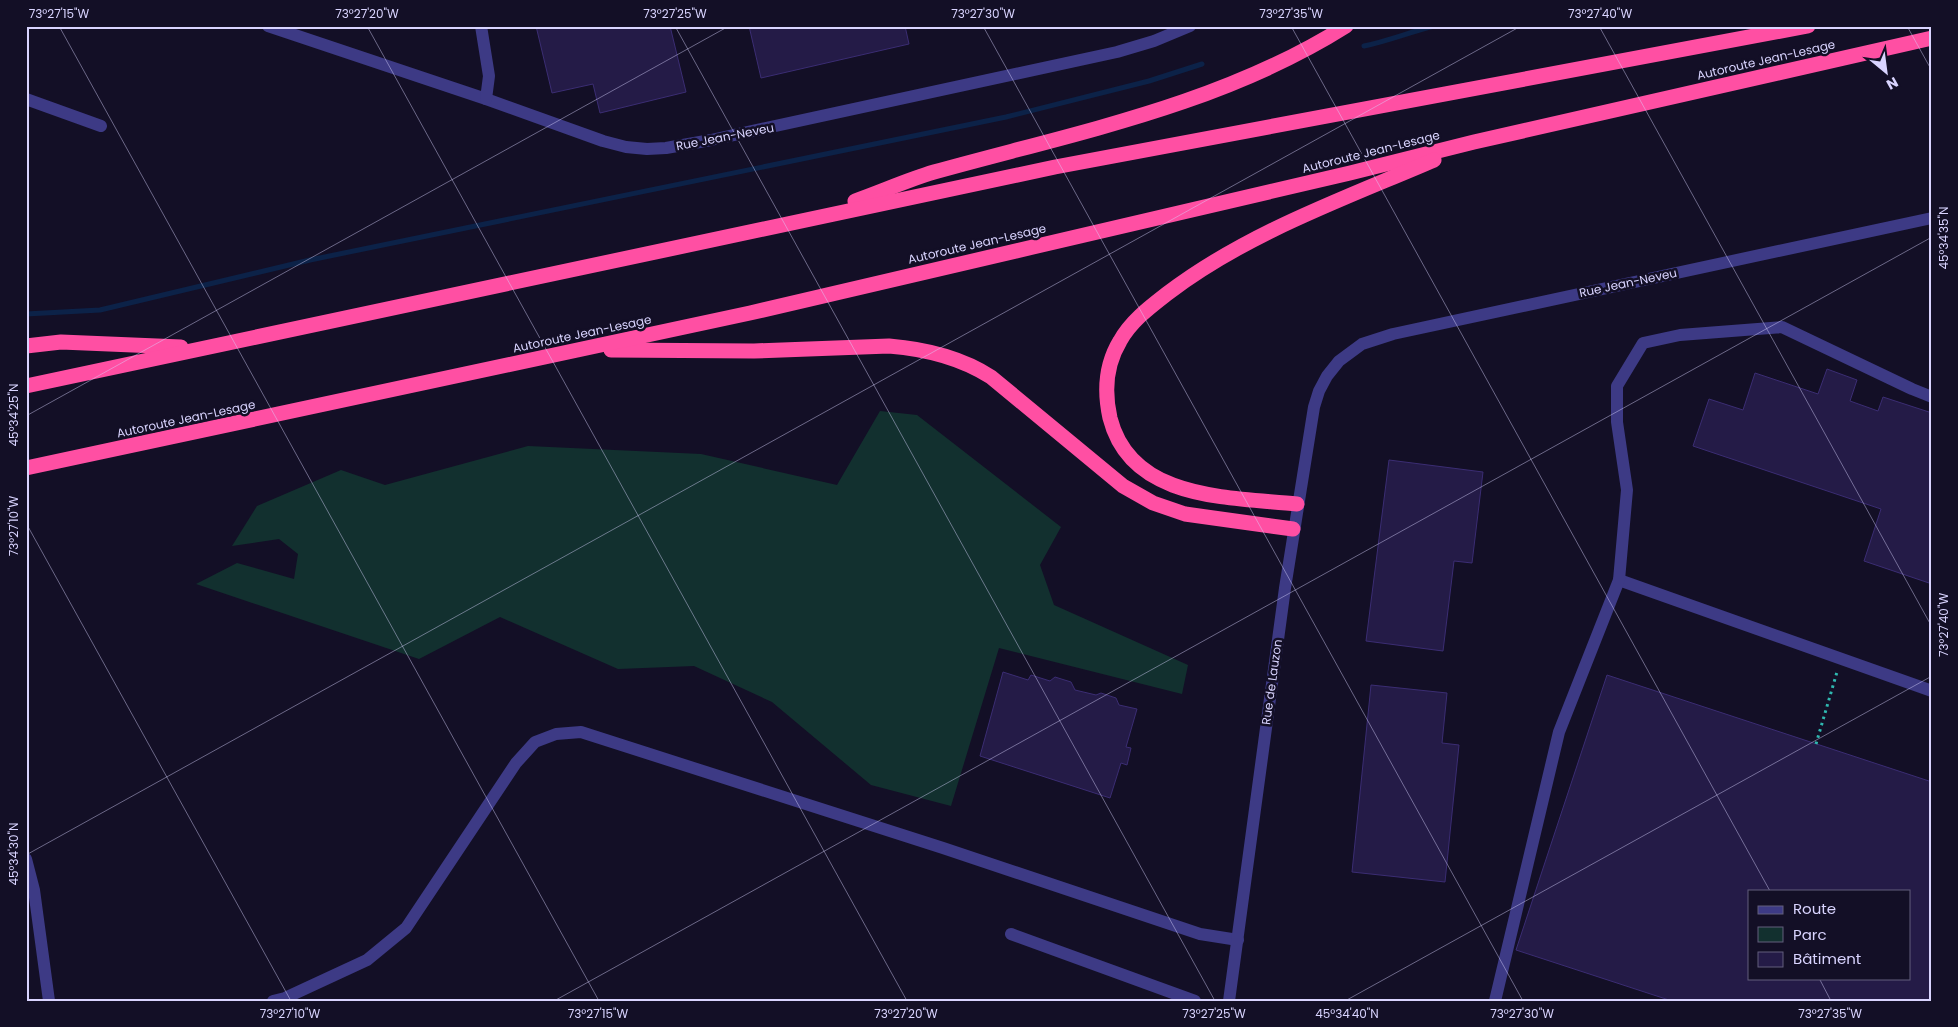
<svg xmlns="http://www.w3.org/2000/svg" width="1958" height="1027" viewBox="0 0 1958 1027" font-family="Poppins,sans-serif">
	<style>
		.green { fill: #12302f }
		.lines { fill: none; stroke-linecap: round; stroke-linejoin: round }
		.stream { stroke: #0c2248; stroke-width: 5 }
		.building { fill: #241b47; stroke: #3b2d73; fill-rule: evenodd }
		.path { stroke: #2fb8b0; stroke-width: 3; stroke-dasharray: 2.5 4; stroke-linecap: butt }
		.minor { stroke: #3d3a85; stroke-width: 12 }
		.highway { stroke: #ff4fa3; stroke-width: 15 }
		.ticks { fill: none; stroke: #d9d4ff; stroke-width: 1; stroke-opacity: 0.45 }
		.labels { text-anchor: middle; stroke-width: 5; stroke-linejoin: round; paint-order: stroke }
		.street-label { font-size: 12px; fill: #d9d4ff; stroke: #130f26 }
		.neatline { fill: none; stroke: #d9d4ff; stroke-width: 2 }
		.ticks-label { font-size: 12px; text-anchor: middle; fill: #d9d4ff }
	</style>
	<rect width="100%" height="100%" fill="#130f26"/>
	<!-- green -->
	<path class="green" d="M880,411L917,415L1061,527L1040,565L1054,605L1188,665L1182,694L999,648L951,806L871,785L772,702L694,666L618,669L500,617L419,659L196,584L237,563L294,579L298,554L279,539L232,546L257,506L341,470L385,485L528,446L701,454L837,485Z"/>
	<g class="lines">
		<!-- stream -->
		<g class="stream">
			<path d="M1364,46C1388,41 1410,32 1434,26"/>
			<path d="M26,314L100,310L310,260L1006,117L1149,81L1202,64"/>
		</g>
	</g>
	<!-- building -->
	<g class="building">
		<path d="M536,26H670L686,92L600,113L593,84L552,93Z"/>
		<path d="M749,26H905L909,44L761,78Z"/>
		<path d="M1827,369L1857,380L1850,401L1878,411L1883,397L1932,413V584L1864,561L1881,509L1693,446L1709,399L1743,410L1755,373L1818,394Z"/>
		<path d="M1389,460L1483,472L1472,563L1454,561L1443,651L1366,641Z"/>
		<path d="M1003,672L1028,680L1031,675L1050,681L1055,677L1071,682L1075,690L1096,695L1101,693L1116,698L1119,705L1137,709L1126,747L1131,748L1127,765L1121,763L1110,798L980,756Z"/>
		<path d="M1607,675L1932,782V1001H1672L1516,950ZM1749,891H1909V978H1749Z"/>
		<path d="M1371,685L1447,693L1442,743L1459,745L1445,882L1352,872Z"/>
	</g>
	<g class="lines">
		<!-- path -->
		<path class="path" d="M1816,744L1837,672"/>
		<!-- minor -->
		<g class="minor">
			<path d="M268,26L486,99L603,141L626,147L647,149L666,148L711,140L1117,52L1154,41L1190,26"/>
			<path d="M481,26L489,76L486,99"/>
			<path d="M26,99L101,126"/>
			<path d="M1619,580L1932,691"/>
			<path d="M26,859L34,890L49,1001"/>
			<path d="M1011,934L1195,1001"/>
			<path d="M273,1001L285,998L367,960L406,928L516,763L535,742L556,734L581,732L943,848L1200,934L1238,940"/>
			<path d="M1229,1001L1285,588L1314,407L1319,391L1327,376L1339,361L1362,344L1393,334L1932,218"/>
			<path d="M1495,1001L1559,732L1619,580L1627,490L1617,422V386L1643,343L1680,335L1782,327L1912,389L1932,397"/>
		</g>
		<!-- highway -->
		<g class="highway">
			<path d="M855,201C881,192 907,180 934,172C1074,133 1221,105 1346,26"/>
			<path d="M26,346L61,342L181,347"/>
			<path d="M611,350L754,351L889,346C926,349 960,357 991,377L1123,486L1153,503L1185,514L1293,529"/>
			<path d="M26,386L1055,167L1808,26"/>
			<path d="M26,468L750,313L1350,173L1474,142L1932,38"/>
			<path d="M1297,504C1230,497 1131,501 1110,418C1104,391 1106,364 1120,341C1131,321 1150,307 1168,293C1247,233 1343,199 1434,160"/>
		</g>
	</g>
	<!-- ticks -->
	<path class="ticks" d="M59,26L599,1001M367,26L907,1001M675,26L1215,1001M983,26L1523,1001M1291,26L1770,891M1599,26L1932,627M1907,26L1932,71M26,416L729,26M26,523L291,1001M26,855L1521,26M1819,978L1831,1001M554,1001L1932,237M1345,1001L1932,676"/>
	<g class="labels">
		<!-- street labels -->
		<g class="street-label">
			<text transform="translate(1766 60) rotate(-13)" y="4">Autoroute Jean-Lesage</text>
			<text transform="translate(725 137) rotate(-11)" y="4">Rue Jean-Neveu</text>
			<text transform="translate(1371 152) rotate(-14)" y="4">Autoroute Jean-Lesage</text>
			<text transform="translate(977 244) rotate(-13)" y="4">Autoroute Jean-Lesage</text>
			<text transform="translate(1628 283) rotate(-12)" y="4">Rue Jean-Neveu</text>
			<text transform="translate(582 334) rotate(-12)" y="4">Autoroute Jean-Lesage</text>
			<text transform="translate(186 419) rotate(-12)" y="4">Autoroute Jean-Lesage</text>
			<text transform="translate(1272 682) rotate(-82)" y="4">Rue de Lauzon</text>
		</g>
	</g>
	<!-- border -->
	<rect width="1958" height="1027" fill="none" stroke="#130f26" stroke-width="55"/>
	<!-- legend -->
	<rect x="1748" y="890" width="162" height="90" fill="#130f26" stroke="#625e7d"/>
	<rect x="1758" y="906" width="25" height="8" fill="#3d3a85" stroke="#625e7d"/>
	<text x="1793" y="914" font-size="15" fill="#d9d4ff">Route</text>
	<rect x="1758" y="927" width="25" height="15" fill="#12302f" stroke="#625e7d"/>
	<text x="1793" y="940" font-size="15" fill="#d9d4ff">Parc</text>
	<rect x="1758" y="952" width="25" height="15" fill="#241b47" stroke="#625e7d"/>
	<text x="1793" y="964" font-size="15" fill="#d9d4ff">Bâtiment</text>
	<!-- north arrow -->
	<g transform="translate(1886 72) rotate(151)" stroke="#130f26" stroke-width="4" paint-order="stroke">
	<path d="M0-4L9 19L0 12L-9 19Z" fill="#d9d4ff"/>
	<text y="-8" font-size="14" font-weight="bold" text-anchor="middle" fill="#d9d4ff">N</text>
	</g>
	<rect x="28" y="28" width="1902" height="972" class="neatline"/>
	<g class="ticks-label">
		<text x="59" y="18">73°27'15"W</text>
		<text x="367" y="18">73°27'20"W</text>
		<text x="675" y="18">73°27'25"W</text>
		<text x="983" y="18">73°27'30"W</text>
		<text x="1291" y="18">73°27'35"W</text>
		<text x="1600" y="18">73°27'40"W</text>
		<text transform="translate(1944 238) rotate(-90)" y="4">45°34'35"N</text>
		<text transform="translate(14 415) rotate(-90)" y="4">45°34'25"N</text>
		<text transform="translate(14 526) rotate(-90)" y="4">73°27'10"W</text>
		<text transform="translate(1944 625) rotate(-90)" y="4">73°27'40"W</text>
		<text transform="translate(14 854) rotate(-90)" y="4">45°34'30"N</text>
		<text x="290" y="1018">73°27'10"W</text>
		<text x="598" y="1018">73°27'15"W</text>
		<text x="906" y="1018">73°27'20"W</text>
		<text x="1214" y="1018">73°27'25"W</text>
		<text x="1347" y="1018">45°34'40"N</text>
		<text x="1522" y="1018">73°27'30"W</text>
		<text x="1830" y="1018">73°27'35"W</text>
	</g>
</svg>
